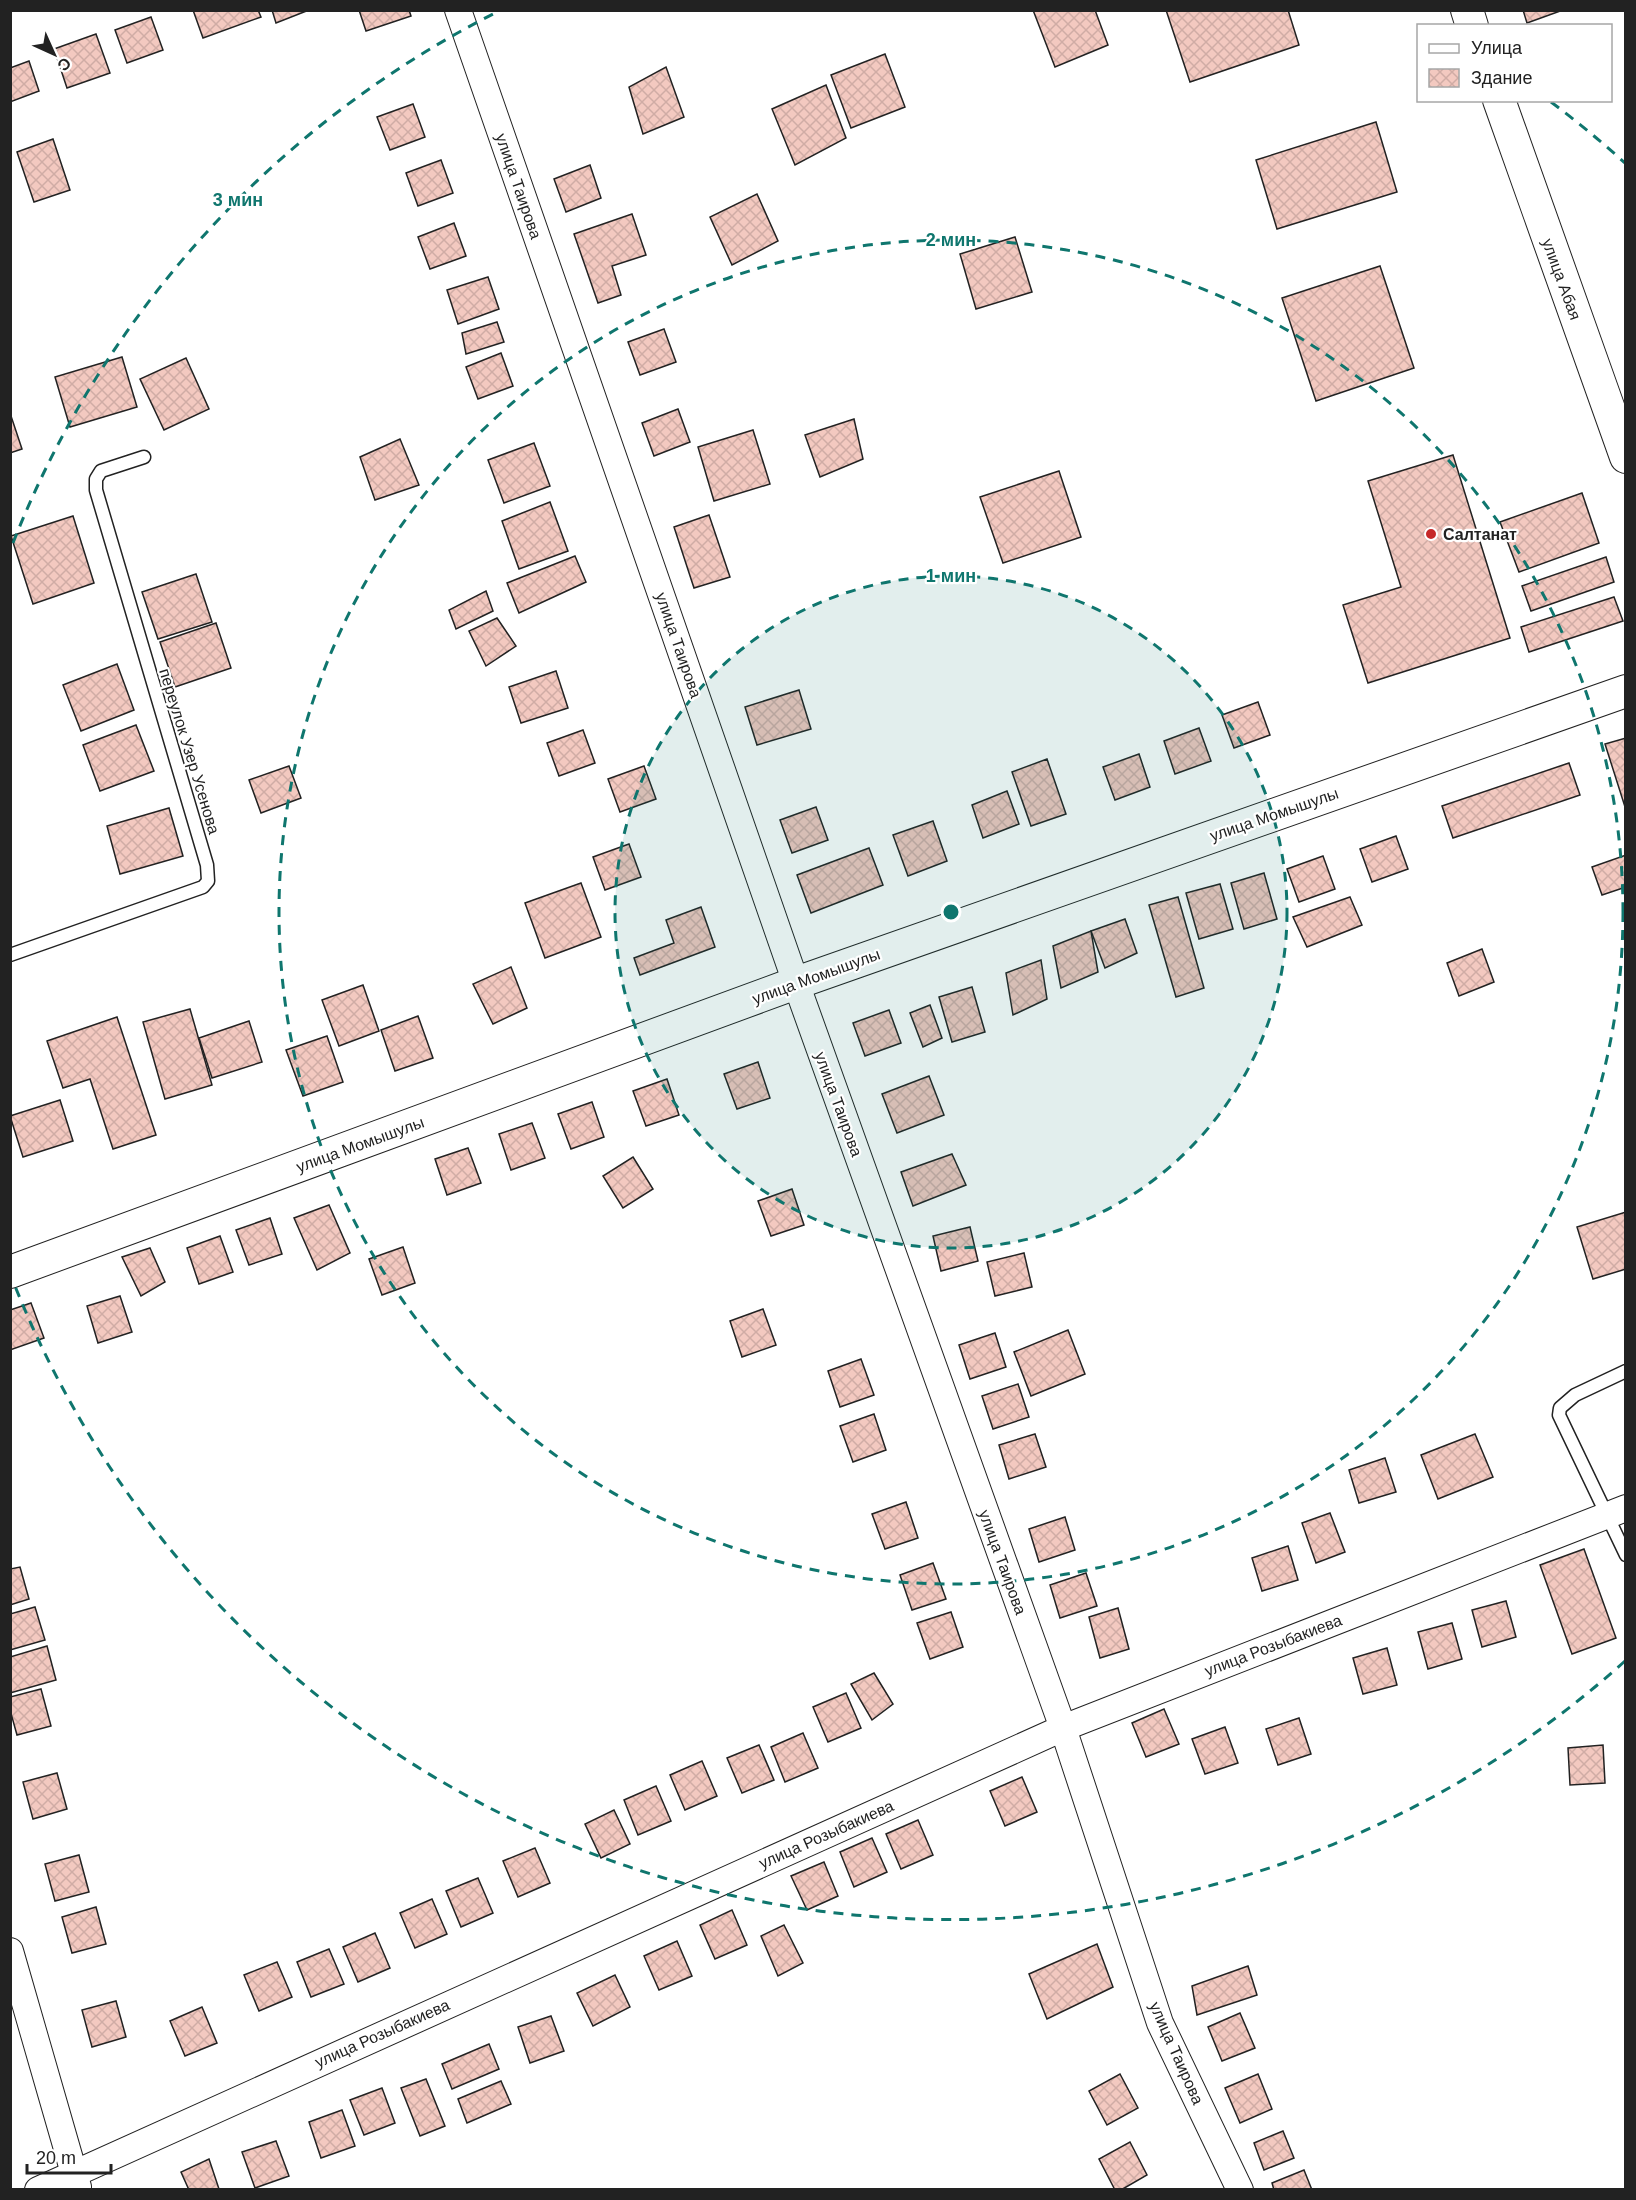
<svg xmlns="http://www.w3.org/2000/svg" width="1636" height="2200" viewBox="0 0 1636 2200" font-family="Helvetica,sans-serif">
	<style>
		.building { fill: url(#building-cross-hatch); stroke: #222; stroke-width: 1.5 }
		.lines { fill: none; stroke-linecap: round; stroke-linejoin: round }
		.service-casing { stroke: #222; stroke-width: 15 }
		.minor-casing { stroke: #222; stroke-width: 28 }
		.tertiary-casing { stroke: #222; stroke-width: 34 }
		.service { stroke: #fff; stroke-width: 12 }
		.minor { stroke: #fff; stroke-width: 26 }
		.tertiary { stroke: #fff; stroke-width: 32 }
		.ring { fill: none; stroke: #0f766e; stroke-width: 3; stroke-dasharray: 10 8 }
		.poi-dot { fill: #c62828; stroke: #fff; stroke-width: 2 }
		.labels { text-anchor: middle; stroke-width: 4.5; stroke-linejoin: round; paint-order: stroke }
		.street-label { font-size: 16px; fill: #222; stroke: #fff }
		.poi-label { font-size: 16px; font-weight: bold; fill: #222; stroke: #fff; text-anchor: start }
		.centre { fill: #0f766e; stroke: #fff; stroke-width: 3 }
		.ring-label { font-size: 18px; text-anchor: middle; font-weight: bold; fill: #0f766e; stroke: #fff; stroke-width: 4.5; stroke-linejoin: round; paint-order: stroke }
	</style>
	<defs>
		<pattern id="building-cross-hatch" width="8" height="8" patternUnits="userSpaceOnUse" patternTransform="scale(1.5)"><rect width="8" height="8" fill="#f3c9c0"/><path d="M0 0l8 8M0 8l8-8" fill="none" stroke="#d0aca5"/></pattern>
	</defs>
	<rect width="100%" height="100%" fill="#fff"/>
	<!-- building -->
	<g class="building">
		<path d="M193,10H258L261,17L203,38Z"/>
		<path d="M272,10H309L276,23Z"/>
		<path d="M359,10H409L411,16L366,31Z"/>
		<path d="M1033,10H1095L1108,45L1055,67Z"/>
		<path d="M1166,10H1288L1299,45L1190,82Z"/>
		<path d="M1523,10H1563L1527,23Z"/>
		<path d="M151,17L163,50L127,63L115,30Z"/>
		<path d="M96,34L110,73L67,88L54,49Z"/>
		<path d="M885,54L905,107L851,128L831,75Z"/>
		<path d="M29,61L39,91L10,102V68Z"/>
		<path d="M666,67L684,117L643,134L629,87Z"/>
		<path d="M826,85L846,138L795,165L772,109Z"/>
		<path d="M413,104L425,137L390,150L377,117Z"/>
		<path d="M1376,122L1397,192L1277,229L1256,160Z"/>
		<path d="M53,139L70,190L34,202L17,152Z"/>
		<path d="M441,160L453,193L418,206L406,173Z"/>
		<path d="M590,165L601,198L566,212L554,179Z"/>
		<path d="M757,194L778,241L732,265L710,217Z"/>
		<path d="M632,214L646,255L612,266L621,295L598,303L574,234Z"/>
		<path d="M454,223L466,256L430,269L418,237Z"/>
		<path d="M1015,237L1032,292L976,309L960,254Z"/>
		<path d="M1380,266L1414,368L1316,401L1282,298Z"/>
		<path d="M488,277L499,309L458,324L447,290Z"/>
		<path d="M497,322L504,342L466,354L462,333Z"/>
		<path d="M664,329L676,362L640,375L628,342Z"/>
		<path d="M501,353L513,386L478,399L466,367Z"/>
		<path d="M122,357L137,407L70,427L55,377Z"/>
		<path d="M186,358L209,409L164,430L140,379Z"/>
		<path d="M678,409L690,442L654,456L642,423Z"/>
		<path d="M10,413L22,449L10,453Z"/>
		<path d="M854,419L863,459L820,477L805,435Z"/>
		<path d="M753,430L770,484L714,501L698,447Z"/>
		<path d="M400,439L419,485L375,500L360,457Z"/>
		<path d="M534,443L550,486L504,503L488,460Z"/>
		<path d="M1453,455L1510,638L1368,683L1343,605L1401,587L1368,481Z"/>
		<path d="M1059,471L1081,537L1003,563L980,497Z"/>
		<path d="M1582,493L1599,543L1519,572L1500,522Z"/>
		<path d="M550,502L568,551L519,569L502,521Z"/>
		<path d="M709,515L730,577L694,588L674,527Z"/>
		<path d="M73,516L94,583L33,604L11,536Z"/>
		<path d="M575,556L586,582L519,613L507,583Z"/>
		<path d="M1606,557L1614,582L1531,611L1522,586Z"/>
		<path d="M196,574L212,622L158,639L142,592Z"/>
		<path d="M486,591L493,611L456,629L449,610Z"/>
		<path d="M1614,597L1623,621L1529,652L1521,627Z"/>
		<path d="M497,618L516,646L486,666L469,631Z"/>
		<path d="M216,623L231,668L175,687L160,642Z"/>
		<path d="M117,664L134,710L81,731L63,685Z"/>
		<path d="M556,671L568,708L521,723L509,687Z"/>
		<path d="M799,690L811,729L757,745L745,707Z"/>
		<path d="M1258,702L1270,735L1234,748L1222,715Z"/>
		<path d="M136,725L154,771L100,791L83,745Z"/>
		<path d="M1199,728L1211,761L1175,774L1164,741Z"/>
		<path d="M583,730L595,763L559,776L547,743Z"/>
		<path d="M1626,738V810L1605,744Z"/>
		<path d="M1139,754L1150,787L1115,800L1103,767Z"/>
		<path d="M1047,759L1066,814L1031,826L1012,772Z"/>
		<path d="M1569,763L1580,795L1453,838L1442,806Z"/>
		<path d="M289,766L301,798L261,813L249,780Z"/>
		<path d="M644,766L656,799L620,812L608,779Z"/>
		<path d="M1007,791L1019,824L983,838L972,805Z"/>
		<path d="M816,807L828,840L792,853L780,820Z"/>
		<path d="M169,808L183,856L120,874L107,826Z"/>
		<path d="M933,821L947,861L908,876L893,835Z"/>
		<path d="M1396,836L1408,869L1372,882L1360,849Z"/>
		<path d="M629,844L641,877L605,890L593,857Z"/>
		<path d="M869,848L883,885L811,913L797,875Z"/>
		<path d="M1626,855V887L1602,895L1592,867Z"/>
		<path d="M1323,856L1335,889L1299,902L1287,869Z"/>
		<path d="M1264,873L1277,919L1244,929L1231,883Z"/>
		<path d="M581,883L601,937L545,958L525,903Z"/>
		<path d="M1220,884L1233,929L1199,939L1186,893Z"/>
		<path d="M1178,897L1204,988L1176,997L1149,905Z"/>
		<path d="M1350,897L1362,925L1307,947L1293,917Z"/>
		<path d="M701,907L715,947L640,975L634,958L674,943L666,920Z"/>
		<path d="M1125,919L1137,953L1105,968L1091,931Z"/>
		<path d="M1091,931L1098,972L1061,988L1053,946Z"/>
		<path d="M1482,949L1494,982L1459,996L1447,963Z"/>
		<path d="M1041,960L1047,999L1013,1015L1006,973Z"/>
		<path d="M511,967L527,1008L493,1024L473,984Z"/>
		<path d="M363,985L379,1031L339,1046L322,1000Z"/>
		<path d="M972,987L985,1032L952,1042L939,997Z"/>
		<path d="M930,1005L942,1038L923,1047L910,1013Z"/>
		<path d="M190,1009L212,1085L165,1099L143,1022Z"/>
		<path d="M889,1010L901,1043L865,1056L853,1023Z"/>
		<path d="M418,1016L433,1058L395,1071L381,1030Z"/>
		<path d="M117,1017L156,1135L113,1149L90,1079L63,1088L47,1041Z"/>
		<path d="M249,1021L262,1062L212,1078L199,1038Z"/>
		<path d="M327,1036L343,1082L303,1096L286,1050Z"/>
		<path d="M758,1062L770,1098L737,1109L724,1074Z"/>
		<path d="M929,1076L944,1115L897,1133L882,1094Z"/>
		<path d="M667,1079L679,1115L646,1126L633,1091Z"/>
		<path d="M60,1100L73,1141L23,1157L10,1116Z"/>
		<path d="M592,1102L604,1137L571,1149L558,1114Z"/>
		<path d="M532,1123L545,1158L511,1170L499,1134Z"/>
		<path d="M468,1148L481,1183L447,1195L435,1159Z"/>
		<path d="M952,1154L966,1185L913,1206L901,1172Z"/>
		<path d="M633,1157L653,1189L623,1208L603,1176Z"/>
		<path d="M792,1189L804,1225L771,1236L758,1201Z"/>
		<path d="M329,1205L350,1253L317,1270L294,1218Z"/>
		<path d="M1626,1212V1269L1593,1279L1577,1227Z"/>
		<path d="M270,1218L282,1254L249,1265L236,1230Z"/>
		<path d="M970,1227L978,1261L941,1271L933,1236Z"/>
		<path d="M220,1236L233,1272L199,1284L187,1248Z"/>
		<path d="M403,1247L415,1283L382,1295L369,1259Z"/>
		<path d="M150,1248L165,1282L141,1296L122,1257Z"/>
		<path d="M1024,1253L1032,1287L995,1296L987,1262Z"/>
		<path d="M120,1296L132,1332L98,1343L87,1306Z"/>
		<path d="M31,1303L44,1338L10,1350V1310Z"/>
		<path d="M763,1309L776,1345L742,1357L730,1321Z"/>
		<path d="M1068,1330L1085,1374L1031,1396L1014,1352Z"/>
		<path d="M995,1333L1006,1367L970,1379L959,1345Z"/>
		<path d="M861,1359L874,1395L840,1407L828,1371Z"/>
		<path d="M1018,1384L1029,1417L993,1429L982,1396Z"/>
		<path d="M874,1414L886,1450L853,1462L840,1426Z"/>
		<path d="M1035,1434L1046,1467L1009,1479L999,1445Z"/>
		<path d="M1475,1434L1493,1477L1438,1499L1421,1455Z"/>
		<path d="M1385,1458L1396,1492L1359,1503L1349,1470Z"/>
		<path d="M906,1502L918,1538L885,1549L872,1514Z"/>
		<path d="M1330,1513L1345,1552L1316,1563L1302,1523Z"/>
		<path d="M1065,1517L1075,1550L1039,1562L1029,1529Z"/>
		<path d="M1288,1546L1298,1580L1262,1591L1252,1558Z"/>
		<path d="M1584,1549L1616,1638L1572,1654L1540,1565Z"/>
		<path d="M933,1563L946,1599L912,1610L900,1575Z"/>
		<path d="M20,1567L29,1599L10,1605V1569Z"/>
		<path d="M1086,1573L1097,1606L1060,1618L1050,1585Z"/>
		<path d="M1506,1601L1516,1637L1482,1647L1472,1610Z"/>
		<path d="M35,1607L45,1640L10,1650V1614Z"/>
		<path d="M1118,1608L1129,1649L1100,1658L1089,1617Z"/>
		<path d="M951,1612L963,1647L930,1659L917,1623Z"/>
		<path d="M1452,1623L1462,1659L1428,1669L1418,1632Z"/>
		<path d="M47,1646L56,1680L10,1693V1657Z"/>
		<path d="M1387,1648L1397,1685L1363,1694L1353,1658Z"/>
		<path d="M874,1673L893,1704L872,1720L851,1684Z"/>
		<path d="M41,1689L51,1726L17,1735L10,1710V1697Z"/>
		<path d="M846,1693L861,1728L828,1742L813,1707Z"/>
		<path d="M1164,1709L1179,1744L1146,1757L1132,1723Z"/>
		<path d="M1299,1718L1311,1754L1278,1765L1266,1729Z"/>
		<path d="M1225,1727L1238,1763L1205,1774L1192,1739Z"/>
		<path d="M803,1733L818,1768L785,1782L771,1747Z"/>
		<path d="M759,1745L774,1780L742,1793L727,1758Z"/>
		<path d="M1603,1745L1605,1783L1570,1785L1568,1748Z"/>
		<path d="M702,1761L717,1796L685,1810L670,1775Z"/>
		<path d="M57,1773L67,1809L33,1819L23,1782Z"/>
		<path d="M1022,1777L1037,1812L1005,1826L990,1791Z"/>
		<path d="M656,1786L671,1821L638,1835L624,1800Z"/>
		<path d="M614,1810L630,1844L601,1858L585,1824Z"/>
		<path d="M918,1820L933,1855L901,1869L886,1834Z"/>
		<path d="M872,1838L887,1872L854,1887L840,1852Z"/>
		<path d="M535,1848L550,1883L518,1897L503,1861Z"/>
		<path d="M79,1855L89,1892L55,1901L45,1864Z"/>
		<path d="M824,1862L838,1896L807,1910L791,1876Z"/>
		<path d="M478,1878L493,1913L461,1927L446,1891Z"/>
		<path d="M432,1899L447,1934L415,1948L400,1913Z"/>
		<path d="M96,1907L106,1944L72,1953L62,1917Z"/>
		<path d="M732,1910L747,1945L715,1959L700,1925Z"/>
		<path d="M784,1925L803,1963L778,1976L761,1936Z"/>
		<path d="M375,1933L390,1968L358,1982L343,1947Z"/>
		<path d="M677,1941L692,1976L659,1990L644,1956Z"/>
		<path d="M1097,1944L1113,1987L1047,2019L1029,1974Z"/>
		<path d="M329,1949L344,1984L311,1997L297,1962Z"/>
		<path d="M277,1962L292,1997L259,2011L244,1975Z"/>
		<path d="M1248,1966L1257,1995L1197,2015L1192,1986Z"/>
		<path d="M615,1975L630,2007L593,2026L577,1993Z"/>
		<path d="M116,2001L126,2037L92,2047L82,2010Z"/>
		<path d="M202,2007L217,2043L185,2056L170,2021Z"/>
		<path d="M1240,2013L1255,2048L1222,2061L1208,2027Z"/>
		<path d="M551,2016L564,2051L530,2063L518,2027Z"/>
		<path d="M489,2044L499,2069L452,2089L442,2064Z"/>
		<path d="M1120,2074L1138,2108L1107,2125L1089,2091Z"/>
		<path d="M1258,2074L1272,2109L1240,2123L1225,2088Z"/>
		<path d="M426,2079L445,2126L420,2136L401,2088Z"/>
		<path d="M501,2081L511,2104L467,2123L458,2099Z"/>
		<path d="M382,2088L395,2123L364,2135L350,2100Z"/>
		<path d="M342,2110L355,2146L321,2158L309,2122Z"/>
		<path d="M1283,2131L1294,2158L1264,2170L1254,2143Z"/>
		<path d="M276,2141L289,2176L255,2188L242,2152Z"/>
		<path d="M1130,2142L1147,2175L1121,2190H1115L1099,2159Z"/>
		<path d="M209,2159L219,2189L189,2190L181,2172Z"/>
		<path d="M1304,2170L1312,2190H1274L1272,2183Z"/>
	</g>
	<g class="lines">
		<!-- service casing -->
		<g class="service-casing">
			<g id="service">
				<path d="M10,955L203,887L208,881L207,865L96,490V479L101,471L144,457"/>
				<path d="M1626,1371L1575,1395L1560,1408L1559,1415L1626,1555"/>
			</g>
		</g>
		<!-- minor casing -->
		<g class="minor-casing">
			<g id="minor">
				<path d="M458,10L796,983L1063,1728L1160,2023L1240,2190"/>
				<path d="M10,1951L78,2187"/>
				<path d="M38,2190L1063,1728L1626,1508"/>
			</g>
		</g>
		<!-- tertiary casing -->
		<g class="tertiary-casing">
			<g id="tertiary">
				<path d="M1467,10L1472,26"/>
				<path d="M1499,100L1626,457"/>
				<path d="M10,1272L796,983L1626,691"/>
			</g>
		</g>
		<!-- service -->
		<use href="#service" class="service"/>
		<!-- minor -->
		<use href="#minor" class="minor"/>
		<!-- tertiary -->
		<use href="#tertiary" class="tertiary"/>
	</g>
	<!-- distance rings -->
	<circle cx="951" cy="912" r="336" fill="#0f766e" fill-opacity=".12"/>
	<g class="ring">
		<circle cx="951" cy="912" r="336"/>
		<circle cx="951" cy="912" r="672"/>
		<path d="M1625 1661A1008 1008 0 0 1 13 1281M13 543A1008 1008 0 0 1 493 14M1551 102A1008 1008 0 0 1 1625 163"/>
	</g>
	<!-- markers -->
	<circle class="poi-dot" cx="1431" cy="534" r="6"/>
	<g class="labels">
		<!-- street labels -->
		<g class="street-label">
			<text transform="translate(519 186) rotate(71)" y="6">улица Таирова</text>
			<text transform="translate(1562 279) rotate(70)" y="6">улица Абая</text>
			<text transform="translate(679 645) rotate(71)" y="6">улица Таирова</text>
			<text transform="translate(190 751) rotate(73)" y="6">переулок Узер Усенова</text>
			<text transform="translate(1274 814) rotate(-19)" y="6">улица Момышулы</text>
			<text transform="translate(816 976) rotate(-20)" y="6">улица Момышулы</text>
			<text transform="translate(839 1104) rotate(70)" y="6">улица Таирова</text>
			<text transform="translate(360 1144) rotate(-20)" y="6">улица Момышулы</text>
			<text transform="translate(1003 1562) rotate(70)" y="6">улица Таирова</text>
			<text transform="translate(1273 1645) rotate(-21)" y="6">улица Розыбакиева</text>
			<text transform="translate(826 1834) rotate(-24)" y="6">улица Розыбакиева</text>
			<text transform="translate(382 2033) rotate(-24)" y="6">улица Розыбакиева</text>
			<text transform="translate(1177 2053) rotate(66)" y="6">улица Таирова</text>
		</g>
		<!-- poi labels -->
		<g class="poi-label">
			<text x="1443" y="540">Салтанат</text>
		</g>
	</g>
	<circle cx="951" cy="912" r="9" class="centre"/>
	<g class="ring-label">
		<text x="238" y="206">3 мин</text>
		<text x="951" y="246">2 мин</text>
		<text x="951" y="582">1 мин</text>
	</g>
	<!-- border -->
	<rect width="1636" height="2200" fill="none" stroke="#222222" stroke-width="24"/>
	<!-- legend -->
	<rect x="1417" y="24" width="195" height="78" fill="#ffffff" stroke="#a7a7a7" stroke-width="1.5"/>
	<rect x="1429" y="44" width="30" height="9" fill="#ffffff" stroke="#a7a7a7" stroke-width="1.5"/>
	<text x="1471" y="54" font-size="18" fill="#222222">Улица</text>
	<rect x="1429" y="69" width="30" height="18" fill="url(#building-cross-hatch)" stroke="#a7a7a7" stroke-width="1.5"/>
	<text x="1471" y="84" font-size="18" fill="#222222">Здание</text>
	<!-- north arrow -->
	<g transform="translate(54 54) rotate(135)" stroke="#ffffff" stroke-width="4.5" paint-order="stroke">
	<path d="M0-4.5L10 22L0 15L-10 22Z" fill="#222222"/>
	<text y="-9" font-size="16" font-weight="bold" text-anchor="middle" fill="#222222">С</text>
	</g>
	<!-- scale -->
	<path d="M27 2164v9h84v-9" fill="none" stroke="#222222" stroke-width="3"/>
	<text x="36" y="2164" font-size="18" fill="#222222" stroke="#ffffff" stroke-width="4.5" paint-order="stroke">20 m</text>
</svg>
